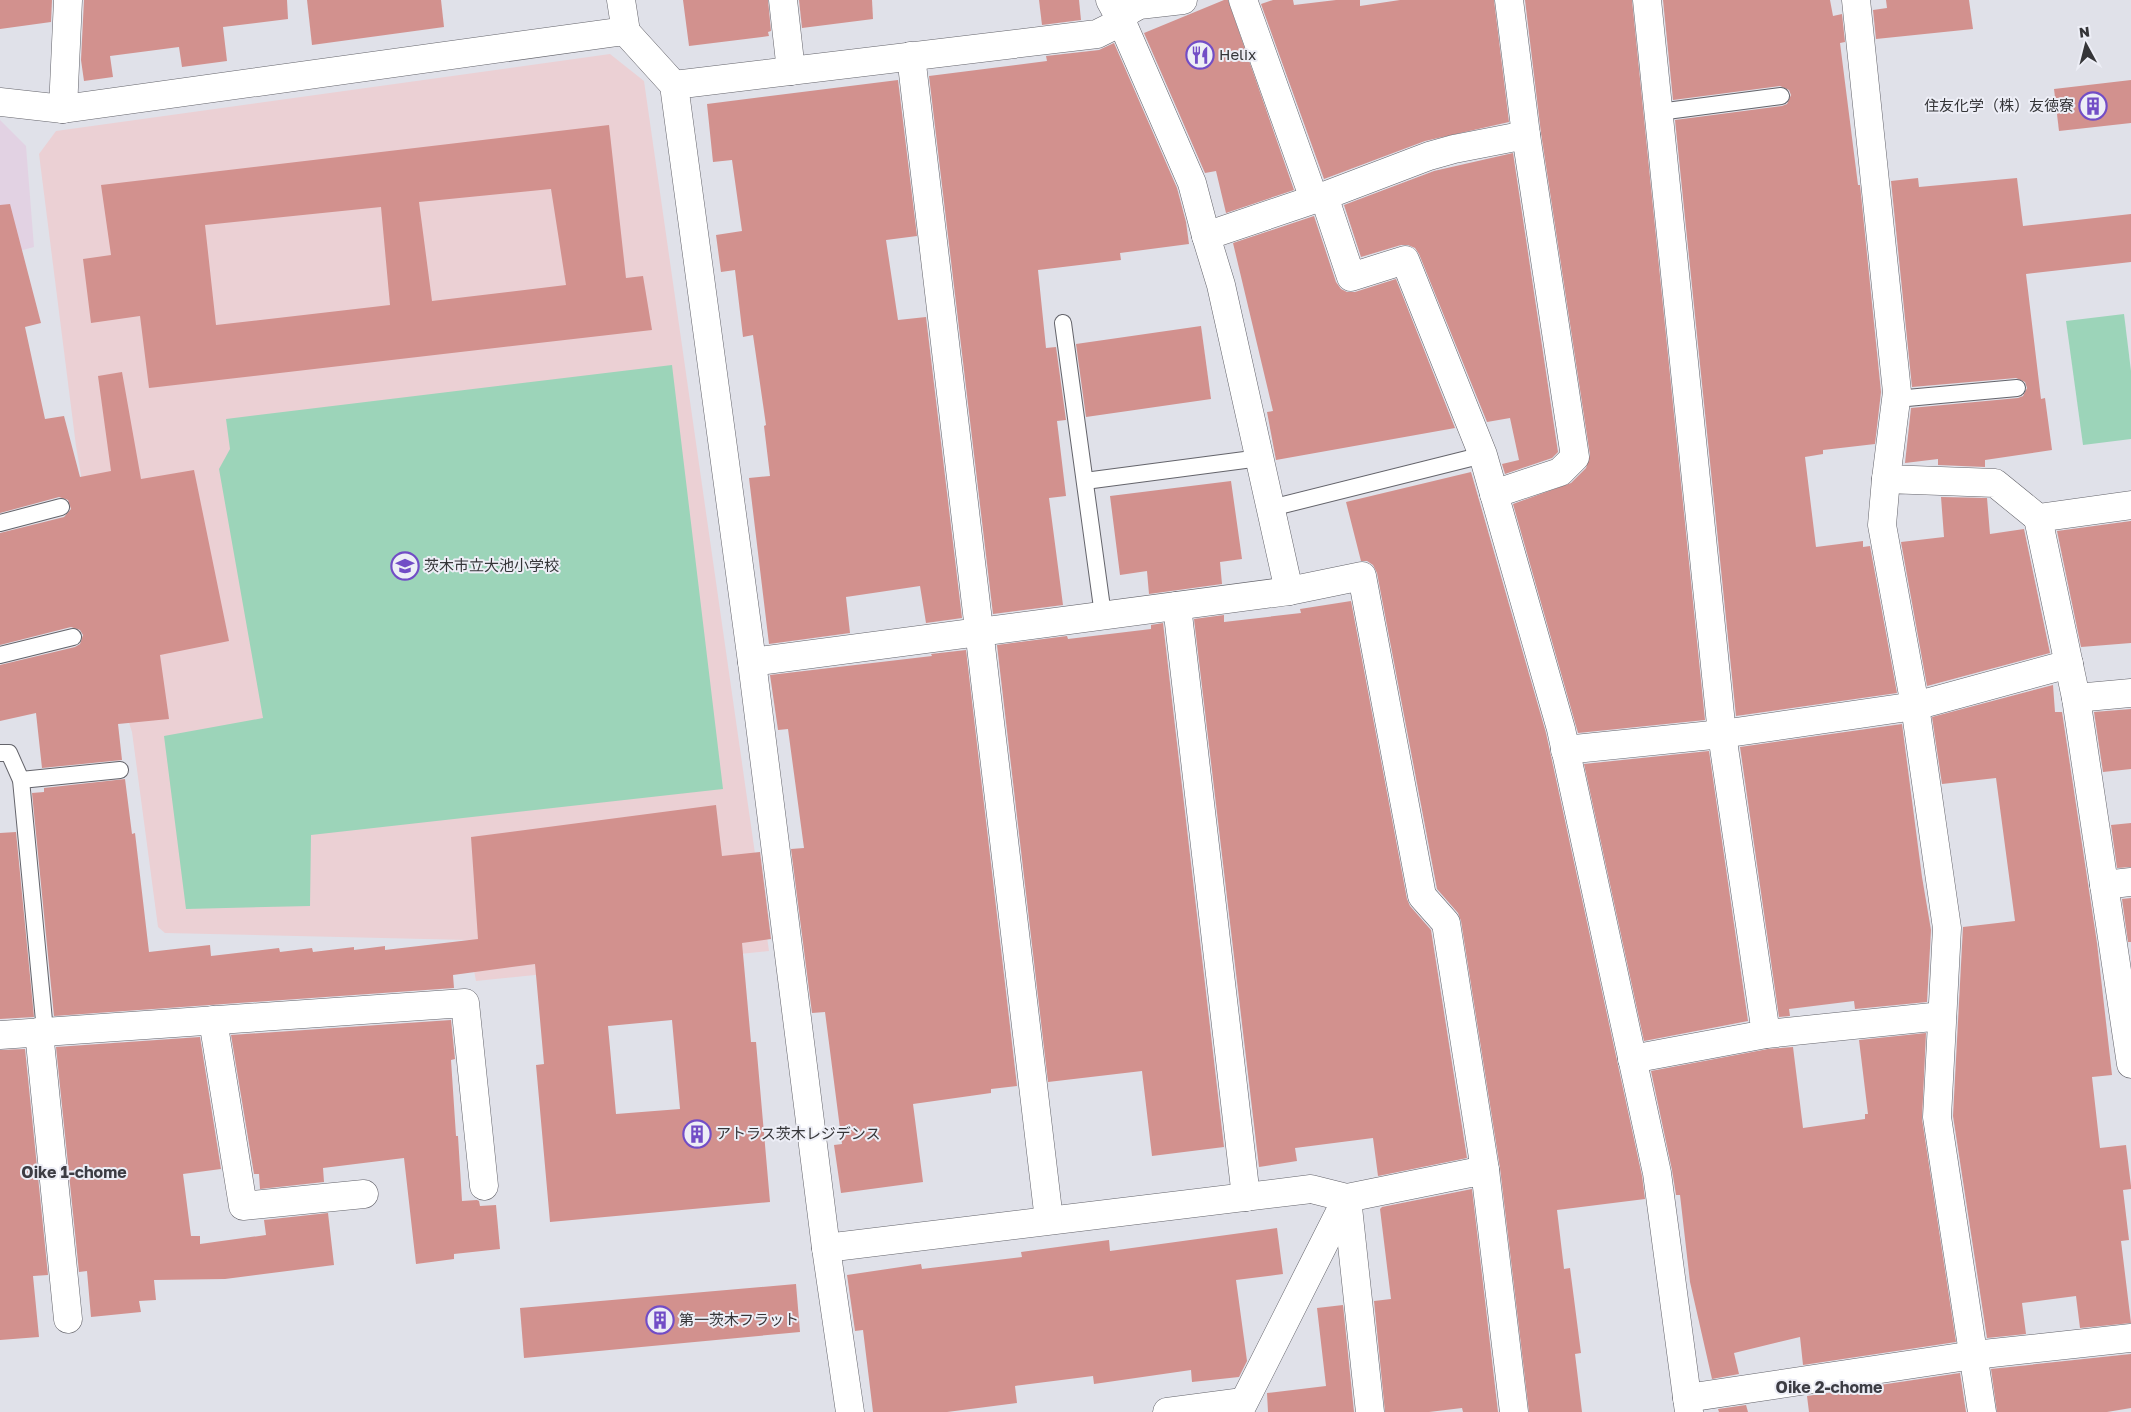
<svg xmlns="http://www.w3.org/2000/svg" width="2131" height="1412" viewBox="0 0 2131 1412" font-family="'Golos Text','Noto Sans JP',sans-serif">
	<style>
		.commercial { fill: #e2d2e3 }
		.education { fill: #ebd0d4 }
		.green { fill: #9cd4b9 }
		.building { fill: #d2918e; fill-rule: evenodd }
		.lines { fill: none; stroke-linecap: round; stroke-linejoin: round }
		.lane-casing { stroke: #64646b; stroke-width: 18 }
		.street-casing { stroke: #64646b; stroke-width: 29 }
		.lane { stroke: #fff; stroke-width: 16 }
		.street { stroke: #fff; stroke-width: 28 }
		.labels { text-anchor: middle; stroke-width: 4; stroke-linejoin: round; paint-order: stroke }
		.poi-label { font-size: 15px; fill: #353538; stroke: #edeef6; text-anchor: start }
		.neighbourhood-label { font-size: 16px; font-weight: bold; fill: #3c3c43; stroke: #edeef6 }
	</style>
	<rect width="100%" height="100%" fill="#e0e1e9"/>
	<!-- commercial -->
	<path class="commercial" d="M0,120L26,146L34,247L0,256Z"/>
	<!-- education -->
	<path class="education" d="M610,54L644,81L769,951L476,981L468,940L165,933L158,927L132,732L117,685L76,446L39,154L56,131Z"/>
	<!-- green -->
	<g class="green">
		<path d="M2124,314L2131,371V439L2083,445L2066,321Z"/>
		<path d="M672,365L723,789L311,835L310,906L186,909L164,736L263,718L219,469L230,449L226,419Z"/>
	</g>
	<!-- building -->
	<g class="building">
		<path d="M0,0H52L51,22L0,29Z"/>
		<path d="M84,0H287L288,19L223,27L227,61L182,67L179,47L110,56L113,77L84,81L81,60Z"/>
		<path d="M307,0H441L444,27L312,45Z"/>
		<path d="M683,0H768L771,31L768,32L769,36L689,46Z"/>
		<path d="M799,0H872L873,19L802,28Z"/>
		<path d="M1039,0H1079L1081,20L1042,25Z"/>
		<path d="M1224,0H1228L1294,190L1226,213L1216,171L1205,173L1144,33Z"/>
		<path d="M1273,0H1293L1294,5L1336,0H1360V6L1400,0H1494L1509,122L1425,141L1324,179L1261,4Z"/>
		<path d="M1525,0H1632L1705,720L1578,733L1513,504L1571,483L1586,468L1590,455L1541,133Z"/>
		<path d="M1663,0H1830L1833,16L1842,14L1845,42L1840,43L1858,185H1860L1881,392L1875,444L1823,450V454L1805,457L1816,547L1863,541V547L1870,546L1897,693L1736,716L1675,120L1782,106L1787,104L1791,95L1789,90L1780,86L1673,100Z"/>
		<path d="M1886,0H1969L1973,29L1876,39L1873,10L1887,8Z"/>
		<path d="M1114,43L1177,188L1186,222L1189,244L1120,253L1121,260L1038,270L1046,348L1056,347L1066,420L1057,421L1066,496L1049,498L1063,605L993,614L929,76L1047,61L1046,56L1099,50Z"/>
		<path d="M898,80L917,236L886,240L898,320L926,317L962,618L926,623L920,586L846,597L850,633L769,644L749,478L770,476L764,426L766,425L753,335L743,337L735,270L721,272L716,235L742,231L732,160L713,162L707,104Z"/>
		<path d="M2131,80V123L2059,131L2054,89Z"/>
		<path d="M609,125L626,278L643,276L652,330L149,388L140,316L91,323L83,259L111,255L101,185ZM551,189L566,285L432,301L419,202ZM381,207L390,305L216,325L205,225Z"/>
		<path d="M1513,153L1558,452L1552,458L1505,474L1502,464L1519,460L1510,418L1487,422L1419,254L1415,248L1408,245H1401L1361,257L1344,205L1434,171Z"/>
		<path d="M1918,178L1919,187L2017,178L2023,226L2131,214V262L2026,274L2041,399L2045,398L2052,450L1985,460V467L1938,465V459L1905,463L1911,408L2018,398L2023,396L2027,388L2025,382L2016,378L1912,387L1891,181Z"/>
		<path d="M10,204L41,323L25,327L45,419L64,416L80,477L111,471L98,376L122,372L141,479L194,470L229,641L160,655L169,719L118,724L122,760L42,768L36,713L0,721V665L75,647L80,644L83,635L80,630L71,627L0,645V533L64,517L71,509L68,500L59,497L0,513V205Z"/>
		<path d="M1314,216L1336,282L1341,289L1347,292H1355L1396,279L1455,428L1276,460L1267,412L1273,411L1233,243Z"/>
		<path d="M1201,326L1211,399L1086,417L1076,344Z"/>
		<path d="M1471,472L1546,733L1642,1176L1645,1199L1557,1210L1564,1269L1570,1268L1581,1353L1575,1354L1582,1412H1529L1500,1168L1461,921L1458,913L1437,889L1377,573L1373,565L1367,561H1361L1346,502Z"/>
		<path d="M1231,481L1242,559L1220,562L1222,584L1149,594L1147,571L1120,575L1110,496Z"/>
		<path d="M1941,497L1987,498L1990,534L2024,529L2050,653L1927,686L1901,542L1944,537Z"/>
		<path d="M2131,521V643L2081,647L2057,531Z"/>
		<path d="M1351,601L1407,899L1410,906L1431,930L1467,1158L1378,1176L1373,1138L1295,1148L1297,1161L1259,1167L1194,619L1224,615V622L1301,613L1300,609Z"/>
		<path d="M1163,623L1224,1147L1152,1156L1142,1071L1048,1082L997,645L1067,636L1068,639L1151,629V625Z"/>
		<path d="M966,650L1017,1086L991,1089V1093L913,1104L923,1182L841,1193L834,1145L842,1144L825,1012L812,1013L791,849L804,848L788,729L778,730L770,675L932,656L931,654Z"/>
		<path d="M2053,685L2055,712H2062L2097,943L2112,1075L2092,1077L2100,1148L2126,1145L2131,1186V1189L2123,1190L2129,1240L2121,1241L2131,1323L2080,1328L2076,1296L2022,1303L2026,1334L1987,1338L1953,1116L1963,927L2015,921L1996,778L1942,784L1932,717Z"/>
		<path d="M2131,709V769L2103,772L2094,712Z"/>
		<path d="M1902,724L1922,877L1931,930L1927,1002L1855,1009L1854,1001L1789,1009L1790,1016L1779,1017L1740,747Z"/>
		<path d="M1709,751L1748,1021L1644,1041L1584,764Z"/>
		<path d="M125,779L132,834L135,833L149,952L210,945L211,956L279,948L280,952L312,948L313,952L354,947V950L385,946V950L478,939L471,837L716,805L722,856L760,852L771,939L742,943L751,1042H756L770,1202L550,1222L536,1065L544,1064L535,964L453,975L454,988L54,1016L32,793L44,792V788ZM672,1020L680,1109L616,1114L608,1026Z"/>
		<path d="M2131,823V867L2117,868L2111,825Z"/>
		<path d="M16,832L34,1017L0,1019V833Z"/>
		<path d="M2131,898V942H2128L2122,899Z"/>
		<path d="M451,1020L455,1059L451,1060L456,1136H458L462,1201L477,1200L479,1201L480,1206L496,1205L500,1249L454,1254V1259L416,1264L404,1158L323,1168L324,1182L260,1189L259,1174H254L231,1035Z"/>
		<path d="M1926,1033L1922,1119L1956,1342L1803,1365L1800,1337L1734,1353L1739,1374L1712,1379L1690,1282L1680,1195H1676L1672,1170L1651,1071L1768,1049L1793,1047L1803,1128L1865,1119V1114H1868L1859,1040Z"/>
		<path d="M200,1037L221,1169L183,1174L191,1236H200V1244L266,1235L264,1220L328,1213L334,1265L225,1279L154,1280L156,1300L139,1301L141,1312L91,1317L87,1271L79,1272L56,1047Z"/>
		<path d="M25,1049L48,1275L33,1276L39,1337L0,1340V1050Z"/>
		<path d="M1472,1189L1498,1412H1463L1462,1408L1429,1412H1385L1374,1301L1391,1299L1380,1209L1382,1207Z"/>
		<path d="M1277,1228L1283,1274L1236,1280L1247,1361L1239,1377L1192,1382L1191,1370L1094,1384L1093,1376L1015,1386L1017,1403L947,1412H873L863,1330L855,1331L847,1275L921,1264L922,1269L1022,1257L1021,1252L1109,1240L1110,1251Z"/>
		<path d="M796,1284L800,1332L524,1358L520,1308Z"/>
		<path d="M1343,1305L1354,1412H1268L1267,1393L1326,1386L1317,1308Z"/>
		<path d="M2131,1354V1408L2107,1412H1997L1991,1369Z"/>
		<path d="M1960,1373L1966,1412H1809L1807,1396Z"/>
		<path d="M1746,1405L1748,1412H1719L1718,1409Z"/>
	</g>
	<g class="lines">
		<!-- lane casing -->
		<g class="lane-casing">
			<g id="lane">
				<path d="M1659,112L1781,96"/>
				<path d="M1063,323L1103,615"/>
				<path d="M1896,399L2017,388"/>
				<path d="M1085,481L1260,458"/>
				<path d="M1271,508L1483,455"/>
				<path d="M0,523L61,507"/>
				<path d="M0,655L73,637"/>
				<path d="M0,753H9L21,780L45,1031"/>
				<path d="M21,780L120,770"/>
			</g>
		</g>
		<!-- street casing -->
		<g class="street-casing">
			<g id="street">
				<path d="M621,0L626,32"/>
				<path d="M783,0L791,71"/>
				<path d="M1110,0L1121,20L1192,183L1206,236L1221,285L1289,591"/>
				<path d="M1243,0L1314,199"/>
				<path d="M1647,0L1722,734L1766,1034"/>
				<path d="M1856,0L1897,392L1886,479"/>
				<path d="M911,56L1049,1220"/>
				<path d="M674,85L1097,34L1111,27L1130,10L1139,5L1183,0"/>
				<path d="M0,102L63,109L625,31L674,85L752,662L826,1248L850,1412"/>
				<path d="M63,109L68,0"/>
				<path d="M1324,196L1351,277L1405,260L1483,455L1561,729L1657,1173L1689,1412"/>
				<path d="M1206,236L1324,196L1429,156L1454,149L1526,135"/>
				<path d="M1494,494L1560,472L1575,457L1526,135L1509,0"/>
				<path d="M2038,518L2076,698L2131,1064"/>
				<path d="M1177,606L1246,1197"/>
				<path d="M752,662L1289,591L1362,576L1422,896L1446,923L1485,1170"/>
				<path d="M2076,698L2131,693"/>
				<path d="M1565,750L1722,734L1915,706L2069,664"/>
				<path d="M2104,885L2131,882"/>
				<path d="M213,1020L243,1206L364,1194"/>
				<path d="M39,1032L68,1319"/>
				<path d="M0,1035L465,1003L484,1186"/>
				<path d="M1632,1059L1766,1034L1942,1016"/>
				<path d="M1347,1198L1370,1412"/>
				<path d="M826,1248L1311,1189L1347,1198L1485,1170L1514,1412"/>
				<path d="M1687,1398L1974,1355L2131,1338"/>
				<path d="M1167,1412L1243,1402"/>
				<path d="M1239,1412L1347,1198"/>
				<path d="M1982,1412L1937,1117L1947,928L1915,706L1882,525L1886,479L1995,483L2038,518L2131,505"/>
			</g>
		</g>
		<!-- lane -->
		<use href="#lane" class="lane"/>
		<!-- street -->
		<use href="#street" class="street"/>
	</g>
	<!-- icons -->
	<defs>
		<g id="restaurant-ring" transform="scale(1.4375)"><circle r="9.5" fill="#edeef6" stroke="#724dc6" stroke-width="1.5"/><path d="M-5-6h1v4h1v-4h1v4h1v-4h1v5L-1.5 .5V6h-2V.5L-5-1ZM5-6V6H3V1.5H1.5Q1.5-4 5-6Z" fill="#724dc6"/></g>
		<g id="building-ring" transform="scale(1.4375)"><circle r="9.5" fill="#edeef6" stroke="#724dc6" stroke-width="1.5"/><path d="M-4-6H4V6H1V3H-1V6H-4ZM-2.5-4.3h1.7v1.8h-1.7ZM.8-4.3h1.7v1.8H.8ZM-2.5-1h1.7V.8h-1.7ZM.8-1h1.7V.8H.8Z" fill="#724dc6"/></g>
		<g id="school-ring" transform="scale(1.4375)"><circle r="9.5" fill="#edeef6" stroke="#724dc6" stroke-width="1.5"/><path d="M0-5L7-2L0 1L-7-2ZM-4 1L0 2.5L4 1V4Q0 6-4 4Z" fill="#724dc6"/></g>
	</defs>
	<g fill-rule="evenodd">
		<use href="#restaurant-ring" x="1200" y="55"/>
		<use href="#building-ring" x="2093" y="106"/>
		<use href="#school-ring" x="405" y="566"/>
		<use href="#building-ring" x="697" y="1134"/>
		<use href="#building-ring" x="660" y="1320"/>
	</g>
	<g class="labels">
		<!-- poi labels -->
		<g class="poi-label">
			<text x="1219" y="60">Helix</text>
			<text x="2074" y="111" text-anchor="end">住友化学（株）友徳寮</text>
			<text x="424" y="571">茨木市立大池小学校</text>
			<text x="716" y="1139">アトラス茨木レジデンス</text>
			<text x="679" y="1325">第一茨木フラット</text>
		</g>
		<!-- neighbourhood labels -->
		<g class="neighbourhood-label">
			<text x="74" y="1178">Oike 1-chome</text>
			<text x="1829" y="1393">Oike 2-chome</text>
		</g>
	</g>
	<!-- north arrow -->
	<g transform="translate(2086 45) rotate(353)" stroke="#edeef6" stroke-width="4" paint-order="stroke">
	<path d="M0-4L9 19L0 12L-9 19Z" fill="#353538"/>
	<text y="-8" font-size="14" font-weight="bold" text-anchor="middle" fill="#353538">N</text>
	</g>
</svg>
